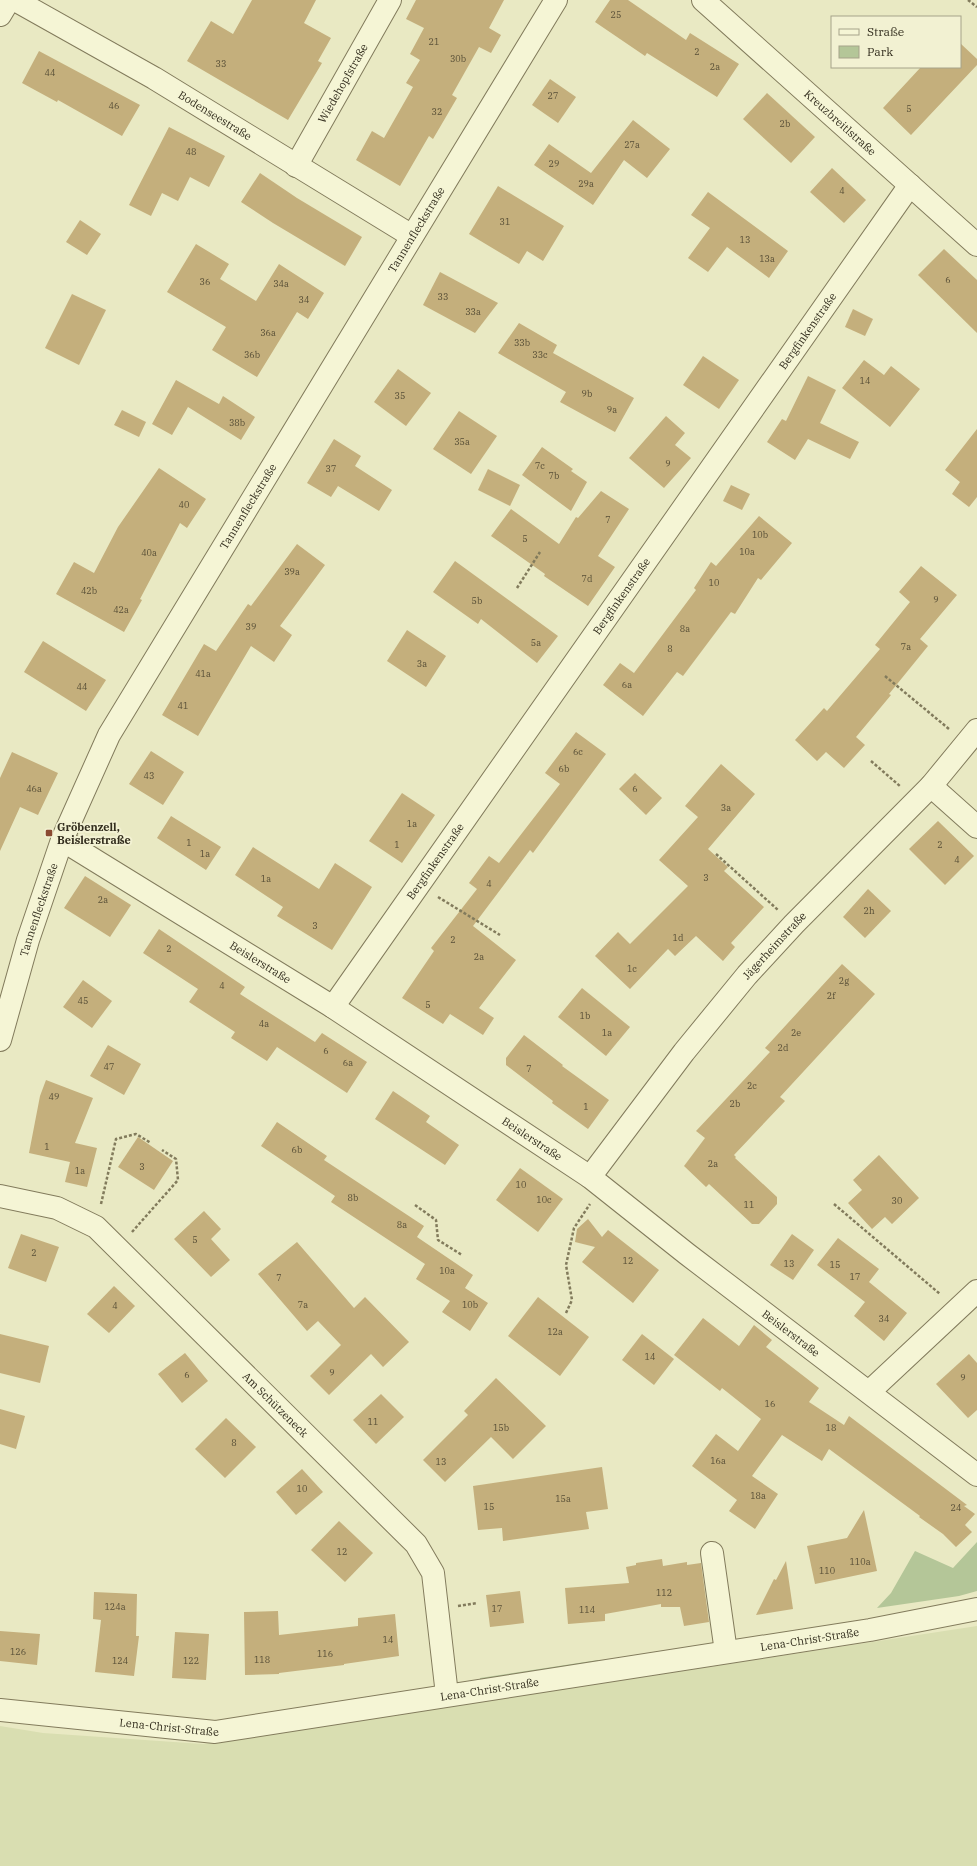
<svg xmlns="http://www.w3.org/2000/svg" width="977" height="1866" viewBox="0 0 977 1866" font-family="'IBM Plex Serif',serif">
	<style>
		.farmland { fill: #d9deb1 }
		.green { fill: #b4c698 }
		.building { fill: #c4af7c }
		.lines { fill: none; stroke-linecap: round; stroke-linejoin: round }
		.minor-casing { stroke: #827b5c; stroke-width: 24 }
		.path { stroke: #827b5c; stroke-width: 2.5; stroke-dasharray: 3 2; stroke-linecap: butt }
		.minor { stroke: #f5f5d5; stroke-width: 22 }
		.poi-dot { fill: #8b4a31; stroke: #f2f1d2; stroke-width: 1.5 }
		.labels { text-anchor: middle; stroke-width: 4; stroke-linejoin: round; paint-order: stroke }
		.number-label { font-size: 9px; fill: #574e36 }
		.street-label { font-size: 11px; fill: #332e1e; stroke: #f2f1d2 }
		.poi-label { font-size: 11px; font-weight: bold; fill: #332e1e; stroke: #f2f1d2; text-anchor: start }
	</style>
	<rect width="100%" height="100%" fill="#e9e9c3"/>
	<!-- farmland -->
	<path class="farmland" d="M977,1626V1866H0V1726L43,1733L203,1744Z"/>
	<!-- green -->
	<g class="green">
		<path d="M977,1542V1591L959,1596L877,1608L891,1593L915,1551L953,1568Z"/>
		<path d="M598,1660V1664L480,1682V1678Z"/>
	</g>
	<!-- building -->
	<g class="building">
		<path d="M252,0H316L304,23L331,38L318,61L322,63L288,120L187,61L211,21L233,34Z"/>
		<path d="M416,0H504L489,28L501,35L491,53L479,47L452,95L457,98L433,139L429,136L400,186L356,160L372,131L384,138L413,87L406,83L420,60L410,54L424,28L406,19Z"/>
		<path d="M610,0H628L686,40L690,33L739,64L717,97L647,53L645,56L595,22Z"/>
		<path d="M960,43L977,59V65L911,135L883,108L921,67H960Z"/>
		<path d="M39,51L140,105L122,136L58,100L57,102L22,83Z"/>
		<path d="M550,79L576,97L558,123L532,105Z"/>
		<path d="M767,93L815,137L791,163L743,119Z"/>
		<path d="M633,120L670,149L647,178L624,160L593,205L534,165L549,144L591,173Z"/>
		<path d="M169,127L225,156L209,187L190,177L178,201L162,193L151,216L129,205Z"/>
		<path d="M832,168L866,200L844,223L810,192Z"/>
		<path d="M260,173L297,198L362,237L345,266L273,223L241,202Z"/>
		<path d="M498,186L564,226L543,261L527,251L519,264L469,234Z"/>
		<path d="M708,192L788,251L769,278L727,247L708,272L688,258L710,228L691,215Z"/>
		<path d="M80,220L101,234L87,255L66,242Z"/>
		<path d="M196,244L229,264L220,279L256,301L279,264L324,293L308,319L297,312L257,377L212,350L226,327L167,292Z"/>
		<path d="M944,249L977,280V333L918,275Z"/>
		<path d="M440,272L498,303L475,333L423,305Z"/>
		<path d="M72,294L106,310L79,365L45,348Z"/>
		<path d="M853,309L873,319L865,336L845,327Z"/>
		<path d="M519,323L557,345L553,353L634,398L615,432L560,402L566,392L498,353Z"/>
		<path d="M703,356L739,380L719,409L683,385Z"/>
		<path d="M864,360L884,375L891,366L920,389L890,427L842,388Z"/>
		<path d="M398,369L431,393L406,426L374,402Z"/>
		<path d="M808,376L836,390L820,423L859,442L850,459L808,439L795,460L767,442L782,419L786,421Z"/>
		<path d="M176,380L219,404L223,396L255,417L241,440L188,407L172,435L152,424Z"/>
		<path d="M122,410L146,422L139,437L114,425Z"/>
		<path d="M459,411L497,436L471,474L433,449Z"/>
		<path d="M666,416L685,433L675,445L691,458L664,488L629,458Z"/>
		<path d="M977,429V497L969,507L952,494L960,482L945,470Z"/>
		<path d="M334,439L361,456L355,466L392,490L379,511L338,486L331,497L307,483Z"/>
		<path d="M542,447L573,469L571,471L587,482L571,511L522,475Z"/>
		<path d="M159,468L206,499L187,528L180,523L140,599L142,600L124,632L56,594L74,562L94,573L118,527Z"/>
		<path d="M488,469L520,485L510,506L478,490Z"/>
		<path d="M731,485L750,494L742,510L723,501Z"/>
		<path d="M601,491L629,509L598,556L615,567L588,606L544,576L545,574L491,536L511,509L559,544L576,517L578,518Z"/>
		<path d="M759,516L792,543L761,580L758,578L735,614L731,612L683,676L677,672L643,716L603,685L620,663L634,673L696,590L694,588L711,562L716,566Z"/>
		<path d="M297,544L325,565L280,626L292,635L274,662L251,646L198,736L162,715L204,644L216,651L248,604L251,606Z"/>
		<path d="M455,561L558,636L537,663L481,619L478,624L433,592Z"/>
		<path d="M921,566L957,595L920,639L928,646L889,694L891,695L856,737L865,745L844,768L826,752L817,761L795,740L824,708L827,711L880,649L875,645L910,602L899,592Z"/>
		<path d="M407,630L446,656L426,687L387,661Z"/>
		<path d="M43,641L106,680L86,711L24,672Z"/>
		<path d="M576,732L606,754L533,853L530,850L473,926L516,960L479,1008L494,1018L483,1035L450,1014L443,1024L402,998L434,951L431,948L477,889L469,883L489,856L499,863L560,784L545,773Z"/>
		<path d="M151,751L184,772L163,805L129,784Z"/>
		<path d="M12,752L58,773L38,815L20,807L0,851V778Z"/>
		<path d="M721,764L755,794L708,849L728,867L724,871L764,907L731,943L735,947L723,961L696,936L675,956L668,949L630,989L595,956L618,932L630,944L688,886L659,860L698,817L685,806Z"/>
		<path d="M635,773L662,798L646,815L619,789Z"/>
		<path d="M402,793L435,815L402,863L369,841Z"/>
		<path d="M171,816L221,847L206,870L157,838Z"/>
		<path d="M938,821L974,856L945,885L909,849Z"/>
		<path d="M253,847L319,889L335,863L372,887L332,950L277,916L283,907L235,875Z"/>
		<path d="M85,876L131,905L110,937L64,908Z"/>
		<path d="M868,889L891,911L865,938L843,917Z"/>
		<path d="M159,929L245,987L240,994L315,1042L322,1033L367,1062L347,1093L277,1047L267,1061L231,1038L235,1032L189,1002L198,989L143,953Z"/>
		<path d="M842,964L875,994L780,1097L785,1101L734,1155L736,1157L735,1158L777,1197V1204L759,1224H752L709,1184L706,1187L684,1166L705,1138L696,1131L770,1052L765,1048Z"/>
		<path d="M83,980L112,1001L92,1028L63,1007Z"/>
		<path d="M582,988L630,1027L606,1056L558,1017Z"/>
		<path d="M524,1035L563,1065L562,1066L609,1100L588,1129L552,1103L553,1101L506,1065V1058Z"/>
		<path d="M108,1045L141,1064L124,1095L90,1076Z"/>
		<path d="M46,1080L93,1098L75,1143L97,1148L87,1187L65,1182L70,1162L29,1153L40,1096Z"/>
		<path d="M393,1091L430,1116L426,1122L459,1145L445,1165L375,1119Z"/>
		<path d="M277,1122L327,1156L324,1160L424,1226L417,1237L473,1275L465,1288L488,1303L470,1331L442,1312L450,1301L416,1279L425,1264L331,1202L335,1196L261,1146Z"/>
		<path d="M138,1137L173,1161L154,1190L118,1167Z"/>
		<path d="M879,1155L919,1198L892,1224L885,1217L872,1229L848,1203L862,1190L853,1180Z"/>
		<path d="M520,1168L563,1199L538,1232L496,1200Z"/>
		<path d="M204,1211L221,1229L211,1239L230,1260L211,1277L174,1239Z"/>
		<path d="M588,1219L602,1237L608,1230L659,1270L633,1303L582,1262L595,1247L575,1242L577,1229Z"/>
		<path d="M21,1234L59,1247L46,1282L8,1268Z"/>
		<path d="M792,1234L814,1250L793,1280L770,1265Z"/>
		<path d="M838,1238L879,1269L869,1282L907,1313L884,1341L854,1316L865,1302L817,1265Z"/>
		<path d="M297,1242L354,1308L365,1297L409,1342L383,1367L371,1354L329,1395L310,1376L341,1345L318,1321L307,1331L258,1274Z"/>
		<path d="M114,1286L135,1306L109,1333L87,1314Z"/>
		<path d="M538,1297L589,1337L560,1376L508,1336Z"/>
		<path d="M703,1318L739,1346L754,1325L772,1340L766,1347L819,1388L809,1402L844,1425L849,1416L967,1505L964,1506L975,1514L965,1525L972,1532L956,1547L943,1534L919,1517L920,1516L829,1449L822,1461L782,1435L752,1476L778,1494L755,1529L729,1511L737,1500L692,1466L716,1434L738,1451L761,1419L722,1388L720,1391L674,1355Z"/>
		<path d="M0,1334L49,1346L40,1383L0,1373Z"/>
		<path d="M642,1334L674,1359L654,1385L622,1360Z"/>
		<path d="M185,1353L208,1381L182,1403L158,1374Z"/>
		<path d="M969,1354L977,1363V1410L968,1418L936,1384Z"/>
		<path d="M496,1378L546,1426L513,1459L491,1437L445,1482L423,1460L468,1415L464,1411Z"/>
		<path d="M381,1394L404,1417L376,1444L353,1420Z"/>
		<path d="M0,1409L25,1416L16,1449L0,1444Z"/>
		<path d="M226,1418L256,1447L225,1478L195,1449Z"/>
		<path d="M602,1467L608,1509L586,1512L589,1529L503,1541L502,1528L478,1530L473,1486Z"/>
		<path d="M302,1469L323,1492L296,1515L276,1492Z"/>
		<path d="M864,1510L877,1571L815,1584L807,1546L847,1538Z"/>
		<path d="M339,1521L373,1553L345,1582L311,1550Z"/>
		<path d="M662,1559L663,1566L687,1562V1565L701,1563L709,1622L684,1626L680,1607H661V1604L605,1614V1621L568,1624L565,1588L629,1583L626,1567L636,1565V1563Z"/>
		<path d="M786,1561L793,1609L756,1615L774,1579L776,1580Z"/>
		<path d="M520,1591L524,1623L490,1627L486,1595Z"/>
		<path d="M94,1592L137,1594L136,1636H139L134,1676L95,1672L101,1620L93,1619Z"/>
		<path d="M278,1611L279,1635L358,1626V1618L395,1614L399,1656L344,1664V1665L279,1673V1674L245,1675L244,1612Z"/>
		<path d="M0,1631L40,1634L37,1665L0,1661Z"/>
		<path d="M175,1632L209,1634L206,1680L172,1678Z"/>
	</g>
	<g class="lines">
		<!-- minor casing -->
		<g class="minor-casing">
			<g id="minor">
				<path id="s1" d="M15,0L154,78L412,236"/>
				<path id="s2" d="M703,0L977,245"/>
				<path d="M0,15L9,0"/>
				<path id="s3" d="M296,166L390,0"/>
				<path d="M931,786L977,827"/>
				<path id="s4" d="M62,840L333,1007L590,1177L687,1254L977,1475"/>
				<path id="s5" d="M333,1007L910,185"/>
				<path id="s6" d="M0,1040L28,940L62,840L109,735L556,0"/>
				<path id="s7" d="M590,1177L684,1052L747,975L794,924L931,786L977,730"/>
				<path id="s8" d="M0,1196L57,1208L96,1227L416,1544L433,1573L447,1695"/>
				<path d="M869,1392L977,1291"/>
				<path d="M712,1553L726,1652"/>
				<path id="s9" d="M0,1710L215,1732L870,1630L977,1609"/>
			</g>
		</g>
		<!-- path -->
		<g class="path">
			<path d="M968,0L977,7"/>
			<path d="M517,588L540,552"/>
			<path d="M885,676L949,729"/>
			<path d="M871,761L901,787"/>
			<path d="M716,854L778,910"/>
			<path d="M438,897L500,935"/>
			<path d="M101,1204L116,1139L136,1134L151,1143"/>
			<path d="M834,1204L940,1294"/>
			<path d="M415,1205L436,1220L438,1240L462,1255"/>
			<path d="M132,1232L178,1180L176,1159L162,1150"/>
			<path d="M566,1313L572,1300L566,1265L574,1228L590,1204"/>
			<path d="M458,1606L477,1603"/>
		</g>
		<!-- minor -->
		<use href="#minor" class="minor"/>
	</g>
	<!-- markers -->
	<rect class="poi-dot" x="45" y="829" width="8" height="8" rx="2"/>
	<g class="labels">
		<!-- number labels -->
		<g class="number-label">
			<text x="616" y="18">25</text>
			<text x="434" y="45">21</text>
			<text x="697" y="55">2</text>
			<text x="458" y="62">30b</text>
			<text x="221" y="67">33</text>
			<text x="715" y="70">2a</text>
			<text x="50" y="76">44</text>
			<text x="553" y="99">27</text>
			<text x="114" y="109">46</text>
			<text x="909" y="112">5</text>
			<text x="437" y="115">32</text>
			<text x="785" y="127">2b</text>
			<text x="632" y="148">27a</text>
			<text x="191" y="155">48</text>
			<text x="554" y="167">29</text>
			<text x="586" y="187">29a</text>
			<text x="842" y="194">4</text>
			<text x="505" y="225">31</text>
			<text x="745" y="243">13</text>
			<text x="767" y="262">13a</text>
			<text x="948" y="283">6</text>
			<text x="205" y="285">36</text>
			<text x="281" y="287">34a</text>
			<text x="443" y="300">33</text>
			<text x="304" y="303">34</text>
			<text x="473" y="315">33a</text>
			<text x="268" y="336">36a</text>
			<text x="522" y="346">33b</text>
			<text x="252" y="358">36b</text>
			<text x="540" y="358">33c</text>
			<text x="865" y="384">14</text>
			<text x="587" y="397">9b</text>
			<text x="400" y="399">35</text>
			<text x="612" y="413">9a</text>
			<text x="237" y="426">38b</text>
			<text x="462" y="445">35a</text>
			<text x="668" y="467">9</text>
			<text x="540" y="469">7c</text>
			<text x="331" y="472">37</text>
			<text x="554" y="479">7b</text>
			<text x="184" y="508">40</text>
			<text x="608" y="523">7</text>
			<text x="760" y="538">10b</text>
			<text x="525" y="542">5</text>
			<text x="747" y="555">10a</text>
			<text x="149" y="556">40a</text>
			<text x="292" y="575">39a</text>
			<text x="587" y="582">7d</text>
			<text x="714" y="586">10</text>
			<text x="89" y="594">42b</text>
			<text x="936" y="603">9</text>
			<text x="477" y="604">5b</text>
			<text x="121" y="613">42a</text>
			<text x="251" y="630">39</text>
			<text x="685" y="632">8a</text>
			<text x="536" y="646">5a</text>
			<text x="906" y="650">7a</text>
			<text x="670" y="652">8</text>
			<text x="422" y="667">3a</text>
			<text x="203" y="677">41a</text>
			<text x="627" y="688">6a</text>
			<text x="82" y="690">44</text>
			<text x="183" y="709">41</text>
			<text x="578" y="755">6c</text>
			<text x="564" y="772">6b</text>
			<text x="149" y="779">43</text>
			<text x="34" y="792">46a</text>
			<text x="635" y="792">6</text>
			<text x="726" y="811">3a</text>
			<text x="412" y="827">1a</text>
			<text x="189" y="846">1</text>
			<text x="397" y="848">1</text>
			<text x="940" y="848">2</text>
			<text x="205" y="857">1a</text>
			<text x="957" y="863">4</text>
			<text x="706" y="881">3</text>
			<text x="266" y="882">1a</text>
			<text x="489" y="887">4</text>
			<text x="103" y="903">2a</text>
			<text x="869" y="914">2h</text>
			<text x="315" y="929">3</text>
			<text x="678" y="941">1d</text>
			<text x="453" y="943">2</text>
			<text x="169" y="952">2</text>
			<text x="479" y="960">2a</text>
			<text x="632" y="972">1c</text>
			<text x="844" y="984">2g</text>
			<text x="222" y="989">4</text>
			<text x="831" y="999">2f</text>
			<text x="83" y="1004">45</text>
			<text x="428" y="1008">5</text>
			<text x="585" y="1019">1b</text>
			<text x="264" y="1027">4a</text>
			<text x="607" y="1036">1a</text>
			<text x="796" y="1036">2e</text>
			<text x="783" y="1051">2d</text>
			<text x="326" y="1054">6</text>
			<text x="348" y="1066">6a</text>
			<text x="109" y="1070">47</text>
			<text x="529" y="1072">7</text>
			<text x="752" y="1089">2c</text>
			<text x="54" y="1100">49</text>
			<text x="735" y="1107">2b</text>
			<text x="586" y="1110">1</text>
			<text x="47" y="1150">1</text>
			<text x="297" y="1153">6b</text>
			<text x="713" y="1167">2a</text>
			<text x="142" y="1170">3</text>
			<text x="80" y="1174">1a</text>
			<text x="521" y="1188">10</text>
			<text x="353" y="1201">8b</text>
			<text x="544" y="1203">10c</text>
			<text x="897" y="1204">30</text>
			<text x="749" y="1208">11</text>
			<text x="402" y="1228">8a</text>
			<text x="195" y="1243">5</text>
			<text x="34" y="1256">2</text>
			<text x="628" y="1264">12</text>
			<text x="789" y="1267">13</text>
			<text x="835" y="1268">15</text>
			<text x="447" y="1274">10a</text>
			<text x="855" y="1280">17</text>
			<text x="279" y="1281">7</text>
			<text x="303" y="1308">7a</text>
			<text x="470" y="1308">10b</text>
			<text x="115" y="1309">4</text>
			<text x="884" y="1322">34</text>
			<text x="555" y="1335">12a</text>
			<text x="650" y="1360">14</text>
			<text x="332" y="1376">9</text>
			<text x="187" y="1378">6</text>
			<text x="963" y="1381">9</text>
			<text x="770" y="1407">16</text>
			<text x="373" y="1425">11</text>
			<text x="501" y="1431">15b</text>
			<text x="831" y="1431">18</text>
			<text x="234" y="1446">8</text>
			<text x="718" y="1464">16a</text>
			<text x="441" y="1465">13</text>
			<text x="302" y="1492">10</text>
			<text x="758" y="1499">18a</text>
			<text x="563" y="1502">15a</text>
			<text x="489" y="1510">15</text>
			<text x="956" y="1511">24</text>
			<text x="342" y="1555">12</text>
			<text x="860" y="1565">110a</text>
			<text x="827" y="1574">110</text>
			<text x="664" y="1596">112</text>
			<text x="115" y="1610">124a</text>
			<text x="497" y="1612">17</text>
			<text x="587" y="1613">114</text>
			<text x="388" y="1643">14</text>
			<text x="18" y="1655">126</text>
			<text x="325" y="1657">116</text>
			<text x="262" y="1663">118</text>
			<text x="120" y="1664">124</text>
			<text x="191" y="1664">122</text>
		</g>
		<!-- street labels -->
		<g class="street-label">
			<text dy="4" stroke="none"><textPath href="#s3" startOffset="95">Wiedehopfstraße</textPath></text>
			<text dy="4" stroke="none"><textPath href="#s1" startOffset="231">Bodenseestraße</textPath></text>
			<text dy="4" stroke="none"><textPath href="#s2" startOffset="184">Kreuzbreitlstraße</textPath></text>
			<text dy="4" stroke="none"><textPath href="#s6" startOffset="916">Tannenfleckstraße</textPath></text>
			<text dy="4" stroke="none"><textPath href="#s5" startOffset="826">Bergfinkenstraße</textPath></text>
			<text dy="4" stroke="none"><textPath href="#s6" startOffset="592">Tannenfleckstraße</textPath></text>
			<text dy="4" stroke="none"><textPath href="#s5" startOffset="502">Bergfinkenstraße</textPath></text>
			<text dy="4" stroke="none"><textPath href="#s5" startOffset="178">Bergfinkenstraße</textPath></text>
			<text dy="4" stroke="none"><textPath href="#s6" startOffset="136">Tannenfleckstraße</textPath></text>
			<text dy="4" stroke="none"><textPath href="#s7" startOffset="296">Jägerheimstraße</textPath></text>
			<text dy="4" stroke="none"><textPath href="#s4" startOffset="233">Beislerstraße</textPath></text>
			<text dy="4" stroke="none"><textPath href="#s4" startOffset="557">Beislerstraße</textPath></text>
			<text dy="4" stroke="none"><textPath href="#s4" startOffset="881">Beislerstraße</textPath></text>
			<text dy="4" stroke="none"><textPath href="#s8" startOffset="354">Am Schützeneck</textPath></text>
			<text dy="4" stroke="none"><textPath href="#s9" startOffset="818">Lena-Christ-Straße</textPath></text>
			<text dy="4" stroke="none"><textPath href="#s9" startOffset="494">Lena-Christ-Straße</textPath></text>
			<text dy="4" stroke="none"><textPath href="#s9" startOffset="170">Lena-Christ-Straße</textPath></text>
		</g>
		<!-- poi labels -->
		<g class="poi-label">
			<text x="57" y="831">Gröbenzell,<tspan x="57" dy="13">Beislerstraße</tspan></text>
		</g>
	</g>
	<!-- legend -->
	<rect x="831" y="16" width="130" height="52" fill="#f2f1d2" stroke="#a6a38a"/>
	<rect x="839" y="29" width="20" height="6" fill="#f5f5d5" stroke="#a6a38a"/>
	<text x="867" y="36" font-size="12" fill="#332e1e">Straße</text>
	<rect x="839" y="46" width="20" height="12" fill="#b4c698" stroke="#a6a38a"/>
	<text x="867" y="56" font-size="12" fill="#332e1e">Park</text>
</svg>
